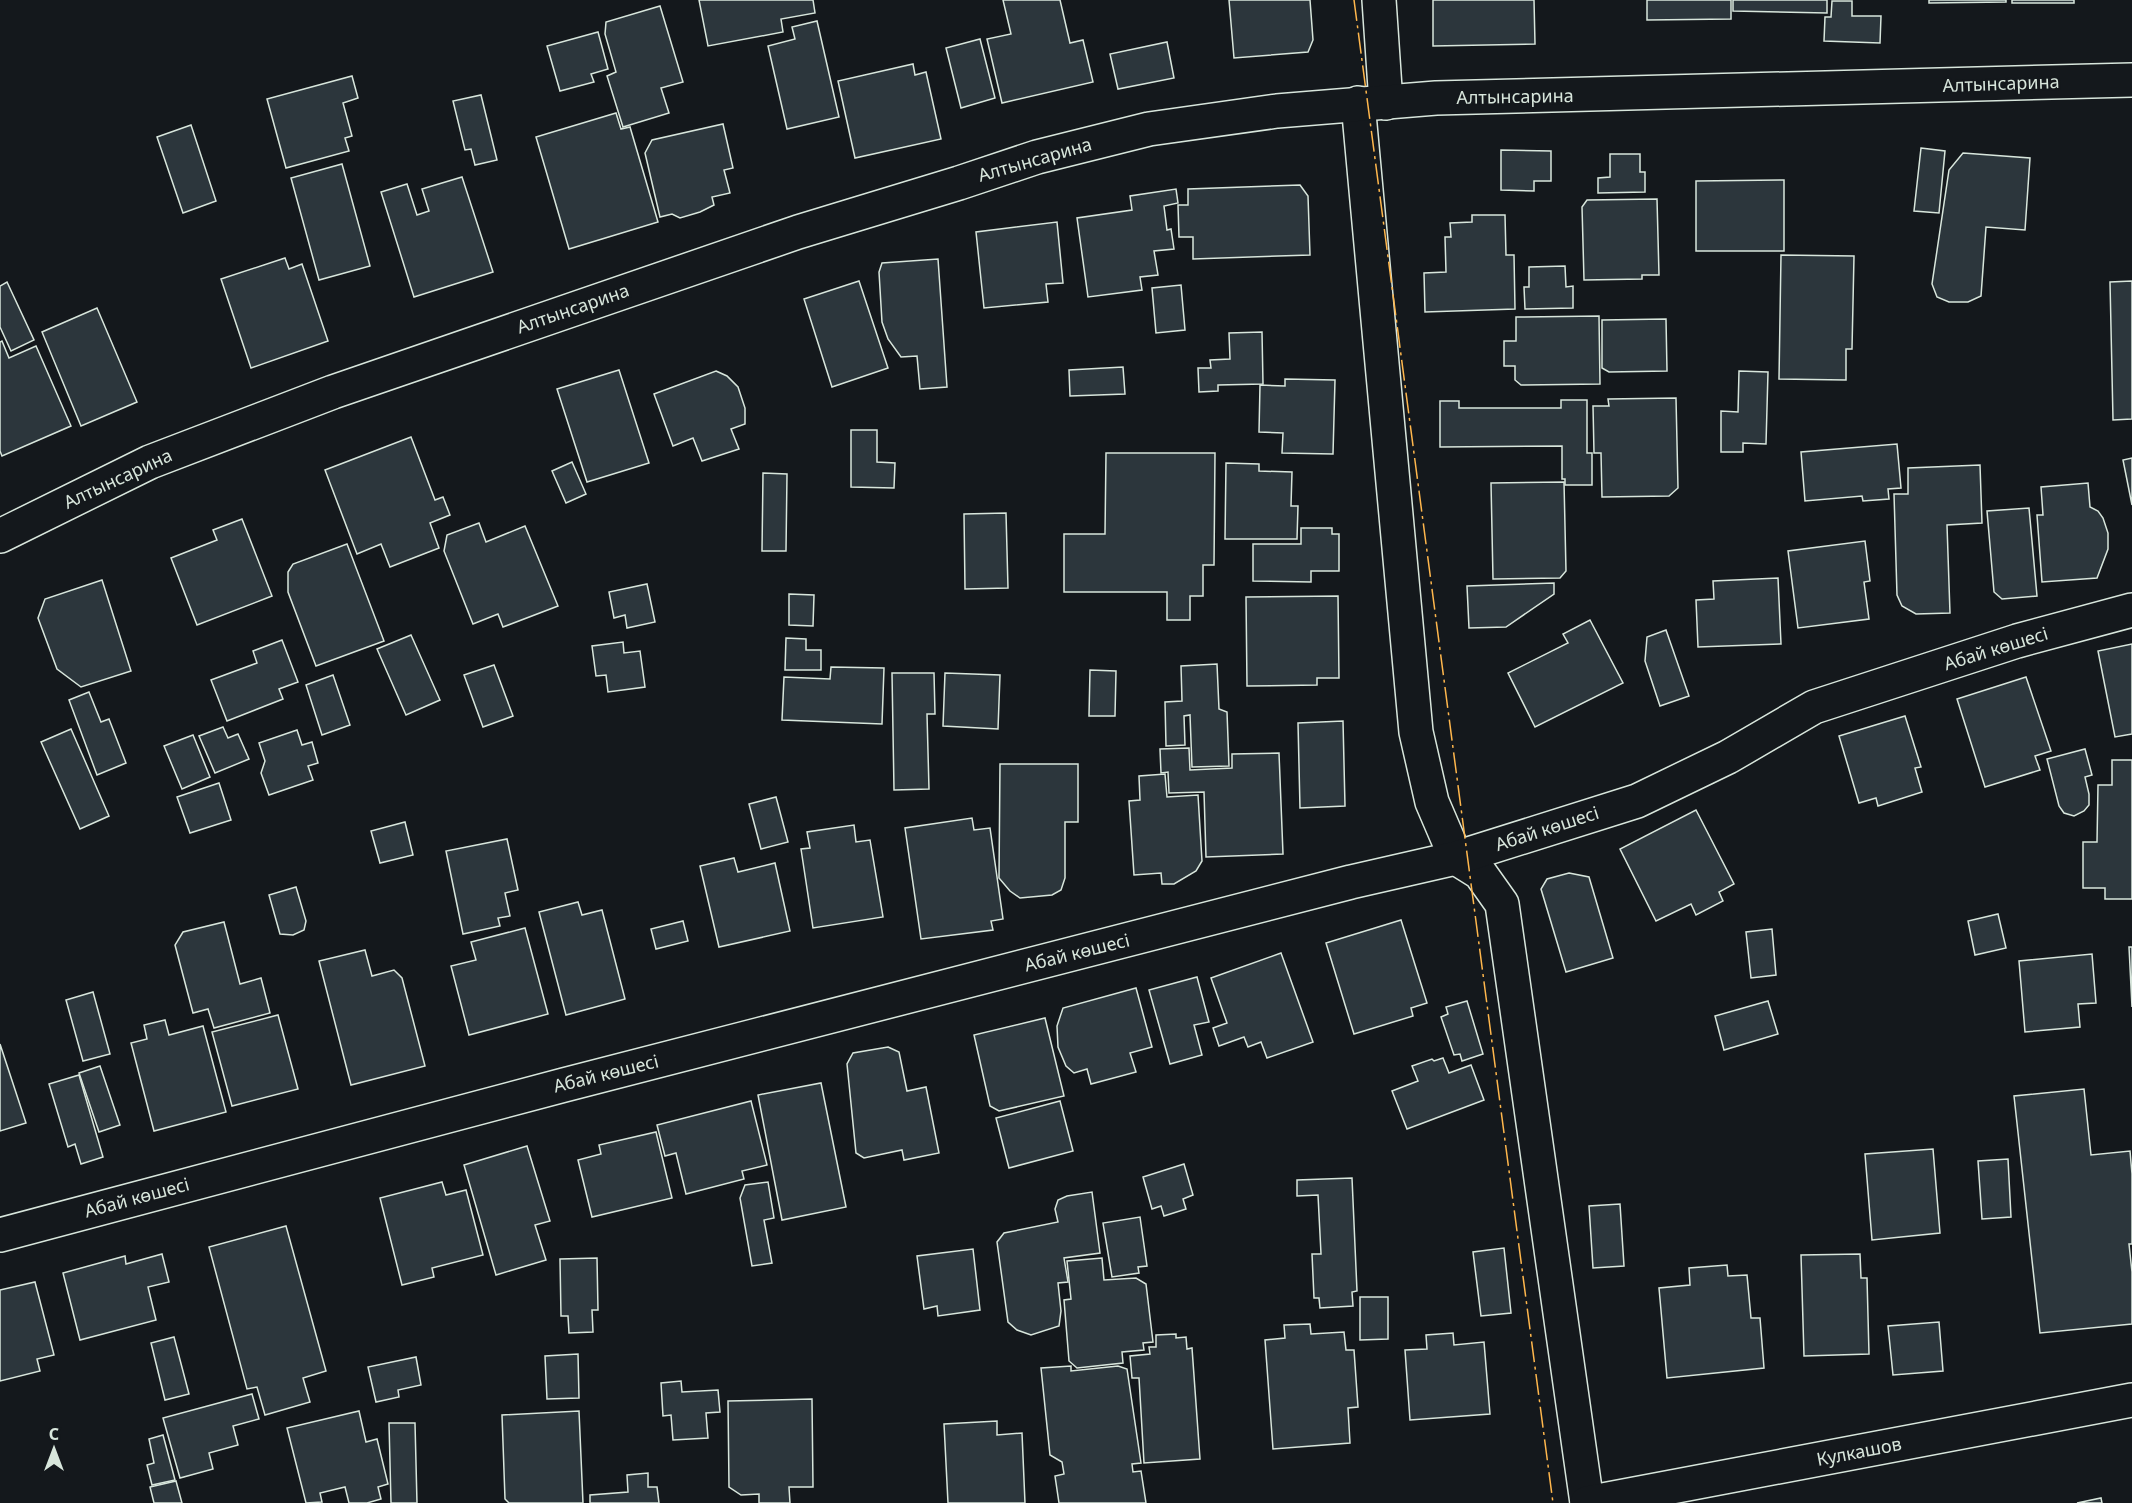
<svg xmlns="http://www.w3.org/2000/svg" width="2132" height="1503" viewBox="0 0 2132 1503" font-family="'Noto Sans',sans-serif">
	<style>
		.building { fill: #2c363c; stroke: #d8e6dc; stroke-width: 1.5 }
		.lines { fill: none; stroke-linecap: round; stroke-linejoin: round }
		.minor-casing { stroke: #d8e6dc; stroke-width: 36 }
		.minor { stroke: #14181c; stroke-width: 33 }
		.power { stroke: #ffb74d; stroke-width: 1.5; stroke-dasharray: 21 4.5 3 4.5; stroke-linecap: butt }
		.labels { text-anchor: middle; stroke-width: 4.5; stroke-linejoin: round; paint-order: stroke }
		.street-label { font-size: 18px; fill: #d8e6dc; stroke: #14181c }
	</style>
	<rect width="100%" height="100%" fill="#14181c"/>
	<!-- building -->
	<g class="building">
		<path d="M699,0H813L815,13L781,19L783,32L708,46Z"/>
		<path d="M1003,0H1060L1070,43L1083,40L1093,82L1002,103L987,39L1011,34Z"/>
		<path d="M1229,0H1310L1313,40L1308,52L1234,58Z"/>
		<path d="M1433,0H1534L1535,44L1433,46Z"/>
		<path d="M1647,0H1731V19L1647,20Z"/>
		<path d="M1733,0H1827V13L1733,11Z"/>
		<path d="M1929,0H2006V2L1929,3Z"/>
		<rect x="2012" y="0" width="62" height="3"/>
		<path d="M1832,1H1852V16H1881L1880,43L1824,41L1825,17H1831Z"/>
		<path d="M660,6L683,82L661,88L669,113L623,127L607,76L616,72L605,34L606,22Z"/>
		<path d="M817,21L839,117L787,129L768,46L795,39L792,27Z"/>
		<path d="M598,32L608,69L591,74L594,82L560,91L547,46Z"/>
		<path d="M980,39L995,98L961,108L946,48Z"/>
		<path d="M1167,42L1174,78L1118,89L1110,54Z"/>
		<path d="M913,64L915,75L926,72L941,139L855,158L838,81Z"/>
		<path d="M352,76L358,98L343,103L352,136L345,138L349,151L286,168L267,99Z"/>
		<path d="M481,95L497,160L475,165L471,149L465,150L453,101Z"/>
		<path d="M616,113L621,129L630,127L658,222L569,249L536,137Z"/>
		<path d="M723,124L733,168L724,170L730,193L712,197L714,205L700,212L680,218L672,214L660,217L645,153L652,140Z"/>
		<path d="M191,125L216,201L183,213L157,137Z"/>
		<path d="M1921,148L1945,151L1939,213L1914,211Z"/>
		<path d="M1501,150L1551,151V181H1534V191L1501,190Z"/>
		<path d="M1963,153L2030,158L2025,230L1986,227L1981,296L1968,302H1949L1937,297L1932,284L1949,170Z"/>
		<path d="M1610,154H1640V172H1645V192L1598,193V178L1610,177Z"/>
		<path d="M342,164L370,266L319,280L291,178Z"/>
		<path d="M462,177L493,272L414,297L381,192L407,184L417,215L429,211L422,189Z"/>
		<path d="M1784,180V251H1696V181Z"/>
		<path d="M1300,185L1308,196L1310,255L1193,259V237H1179L1178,205H1188V189Z"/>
		<path d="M1176,189L1178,203L1164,206L1167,230L1171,229L1174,249L1154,251L1158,275L1140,277L1142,290L1088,297L1077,218L1132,210L1130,196Z"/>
		<path d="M1657,199L1659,275H1642V279L1584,280L1582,207L1587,200Z"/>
		<path d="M1472,215H1505L1506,255H1514L1515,309L1425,312L1424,273L1446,272L1445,237H1451L1450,223L1472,222Z"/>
		<path d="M1057,222L1063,283L1046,284L1048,302L984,308L976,232Z"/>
		<path d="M1781,255L1854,256L1852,349H1846V380L1779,379Z"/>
		<path d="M285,258L289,269L302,264L328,341L251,368L221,279Z"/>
		<path d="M938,259L947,387L920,389L917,356L901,357L888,339L882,322L879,272L882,263Z"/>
		<path d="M1565,266L1566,287L1573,286V308L1525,309L1524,287H1529V267Z"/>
		<path d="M859,281L888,368L832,387L804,299Z"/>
		<path d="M2132,281V419L2113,420L2110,282Z"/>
		<path d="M7,282L34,340L11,351L0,327V286Z"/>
		<path d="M1181,285L1185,330L1156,333L1152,288Z"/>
		<path d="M97,308L137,402L81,426L42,332Z"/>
		<path d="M1599,316L1600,384L1521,385L1515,380V366H1504V341H1516V317Z"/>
		<path d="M1666,319L1667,371L1609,372L1602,368V320Z"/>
		<path d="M1262,332L1263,384L1218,385V391L1199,392L1198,368H1211L1210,360L1230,359L1229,333Z"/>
		<path d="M2,341L9,358L36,346L71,426L2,456L0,451V342Z"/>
		<path d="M1123,367L1125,394L1070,396L1069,370Z"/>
		<path d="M619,370L649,463L587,482L557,389Z"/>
		<path d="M716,371L727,376L738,387L745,408V424L731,429L739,449L702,461L693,438L673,446L654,394Z"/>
		<path d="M1739,371L1768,372L1766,444L1743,443V452H1721V411L1738,412Z"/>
		<path d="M1285,379L1335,380L1333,454L1282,453L1283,433L1259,432L1260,385L1285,386Z"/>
		<path d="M1676,398L1678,488L1669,496L1602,497L1601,453H1594L1593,406H1609L1608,399Z"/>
		<path d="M1561,400H1587V453H1592V485H1565V479H1562V446L1440,447V401H1459V408H1561Z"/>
		<path d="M851,430H877V462L895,463L894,488L851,487Z"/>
		<path d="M411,437L435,500L443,497L450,515L430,523L439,548L390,567L381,544L357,554L325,470Z"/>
		<path d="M1897,444L1901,488L1888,489L1889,499L1863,501L1862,496L1805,501L1801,452Z"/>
		<path d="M1106,453H1215L1214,565H1203V596H1190V620H1167V592H1064V534H1105Z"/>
		<path d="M2132,458V505L2123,460Z"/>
		<path d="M572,462L586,494L566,503L552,471Z"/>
		<path d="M1226,463L1259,464V471L1292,472L1291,506H1298L1297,539H1225Z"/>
		<path d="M1980,465L1982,523L1947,525L1950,613L1916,614L1902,606L1897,595L1894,494H1908V468Z"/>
		<path d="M763,473L787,474L786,551H762Z"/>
		<path d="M1564,482L1566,571L1560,578L1493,579L1491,483Z"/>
		<path d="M2088,483L2090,507L2098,511L2103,518L2108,533V549L2097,578L2042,582L2037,515H2043L2041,487Z"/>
		<path d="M2029,508L2037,596L2002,599L1994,592L1987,511Z"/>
		<path d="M1006,513L1008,588L965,589L964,514Z"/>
		<path d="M242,519L272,596L197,625L171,558L217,540L213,530Z"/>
		<path d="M479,523L486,542L525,526L558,606L503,627L498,614L473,624L444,551L447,535Z"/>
		<path d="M1301,528H1332V534H1339V571H1311V582L1253,581V544H1301Z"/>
		<path d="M1865,541L1870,581L1864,582L1869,619L1798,628L1788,551Z"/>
		<path d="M347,544L384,641L316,666L288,592V572L293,564Z"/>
		<path d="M1778,578L1781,644L1698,647L1696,600L1714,599L1713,581Z"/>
		<path d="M102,580L131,671L81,687L57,669L38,618L45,599Z"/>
		<path d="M1554,583V594L1506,627L1469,628L1467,586Z"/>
		<path d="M647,584L655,622L627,628L625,615L614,618L609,592Z"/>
		<path d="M789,594L814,595L813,626L789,625Z"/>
		<path d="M1338,596L1339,678H1317V685L1247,686L1246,597Z"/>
		<path d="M1590,620L1623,683L1535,727L1508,673L1568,643L1563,634Z"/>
		<path d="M1666,630L1689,696L1660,706L1645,661L1647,637Z"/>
		<path d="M411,635L440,700L406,715L377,649Z"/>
		<path d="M786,638L806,639V650H821V670H785Z"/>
		<path d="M282,640L298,682L279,689L283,699L227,721L211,680L257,663L253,651Z"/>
		<path d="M623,642L624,653L640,651L645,687L608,692L606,675L596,676L592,646Z"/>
		<path d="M2132,644V734L2115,737L2098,651Z"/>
		<path d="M1217,664L1219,709L1227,712L1229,766L1192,767L1190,715L1184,716L1185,745L1166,746L1165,702L1182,701L1181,666Z"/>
		<path d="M494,665L513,716L483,727L464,675Z"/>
		<path d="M831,667L884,668L882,724L782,720L784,677L830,679Z"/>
		<path d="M1090,670L1116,671L1115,716H1089Z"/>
		<path d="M892,673H934L935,714H927L929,789L894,790Z"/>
		<path d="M945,673L1000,675L998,729L943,726Z"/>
		<path d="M333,675L350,725L322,735L306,685Z"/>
		<path d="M2026,677L2051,751L2035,756L2040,770L1985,787L1957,699Z"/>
		<path d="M89,692L101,722L109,719L126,763L97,775L69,700Z"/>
		<path d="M1905,716L1921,767L1915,768L1922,792L1878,806L1876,798L1859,803L1839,736Z"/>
		<path d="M1343,721L1345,806L1300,808L1298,723Z"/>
		<path d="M223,727L228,738L238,734L249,759L215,773L199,736Z"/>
		<path d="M71,729L109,816L80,829L41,742Z"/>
		<path d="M297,730L302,745L312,742L318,763L308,766L313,780L269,795L261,773L265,761L259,743Z"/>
		<path d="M193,735L210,777L182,789L164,746Z"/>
		<path d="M1189,748L1190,770L1232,768V754L1279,753L1283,854L1206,857L1204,792L1169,793L1168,772L1161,773L1160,749Z"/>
		<path d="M2085,749L2092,775L2085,777L2089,794V805L2084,811L2074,816L2064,813L2059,806L2047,759Z"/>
		<path d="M2112,760H2132V899H2105V888H2083V842H2097L2098,785H2112Z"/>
		<path d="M1000,764H1078V822H1065V878L1061,890L1052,895L1020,898L1010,891L999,878Z"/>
		<path d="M1165,774L1167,797L1198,795L1202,861L1196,871L1174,884H1162L1161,873L1134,875L1129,801L1140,800L1139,776Z"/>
		<path d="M219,783L231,820L190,833L177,797Z"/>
		<path d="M776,797L788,842L761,849L749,804Z"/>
		<path d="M1696,810L1734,884L1719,892L1723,901L1696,915L1691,904L1656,921L1620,849Z"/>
		<path d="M972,818L974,830L990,828L1003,919L991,921L993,930L921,939L905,828Z"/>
		<path d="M405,822L413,855L380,863L371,831Z"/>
		<path d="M854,825L856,842L870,840L883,917L813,928L801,849L810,848L807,832Z"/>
		<path d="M507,839L518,890L505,893L510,916L498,918L500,926L463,934L446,851Z"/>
		<path d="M734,858L738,872L775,863L790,931L719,947L700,866Z"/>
		<path d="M1569,873L1589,877L1613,958L1566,972L1541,889L1547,879Z"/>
		<path d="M296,887L306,921L304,930L293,935L280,934L269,895Z"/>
		<path d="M578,902L582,915L602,910L625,999L566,1015L539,912Z"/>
		<path d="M1998,914L2006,948L1975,955L1968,921Z"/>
		<path d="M1401,920L1427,1003L1411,1008L1413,1016L1354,1034L1326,943Z"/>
		<path d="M683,921L688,941L656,949L651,929Z"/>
		<path d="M224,922L240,984L261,978L270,1013L214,1028L208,1009L193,1013L175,945L183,932Z"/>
		<path d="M525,928L548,1014L469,1035L451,966L476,960L471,942Z"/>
		<path d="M1772,929L1776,975L1751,978L1746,932Z"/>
		<path d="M2129,947H2132V1007Z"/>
		<path d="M365,950L372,976L394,970L402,978L425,1066L351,1085L319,961Z"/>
		<path d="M1281,953L1313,1042L1267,1058L1261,1042L1248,1047L1244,1037L1219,1046L1213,1028L1227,1023L1211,978Z"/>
		<path d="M2092,954L2096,1003L2078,1004L2080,1027L2025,1032L2019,961Z"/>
		<path d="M1197,977L1209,1022L1194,1025L1202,1055L1170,1064L1149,990Z"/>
		<path d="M1136,988L1152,1047L1130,1053L1136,1072L1091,1084L1087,1069L1074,1073L1066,1066L1058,1047L1057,1026L1063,1008Z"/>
		<path d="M93,992L110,1054L83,1061L66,1000Z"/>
		<path d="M1467,1001L1483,1054L1462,1061L1460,1054L1454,1055L1441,1017L1448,1014L1446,1007Z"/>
		<path d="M1768,1001L1778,1034L1724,1050L1715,1016Z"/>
		<path d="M278,1015L298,1089L232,1106L212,1032Z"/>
		<path d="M1045,1018L1064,1096L999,1111L990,1106L974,1035Z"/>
		<path d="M165,1020L169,1035L203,1026L226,1112L154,1131L131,1043L147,1039L144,1025Z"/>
		<path d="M0,1044L26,1123L0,1131Z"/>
		<path d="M888,1047L899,1052L907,1091L926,1087L939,1153L904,1160L902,1150L864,1158L856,1153L847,1064L853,1053Z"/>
		<path d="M1443,1058L1449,1073L1471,1065L1484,1100L1407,1129L1392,1091L1418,1081L1412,1066L1432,1059L1434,1061Z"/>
		<path d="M100,1066L120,1125L99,1132L79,1073Z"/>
		<path d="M79,1075L103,1157L81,1164L75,1144L68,1147L49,1084Z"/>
		<path d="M821,1083L846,1207L782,1220L758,1095Z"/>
		<path d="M2084,1089L2091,1155L2130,1151L2132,1174V1244H2129L2132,1272V1324L2040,1333L2014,1096Z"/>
		<path d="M751,1101L767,1165L742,1171L744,1179L686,1194L676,1153L665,1156L657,1125Z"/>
		<path d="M1060,1101L1073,1151L1009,1168L996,1118Z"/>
		<path d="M656,1132L672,1198L592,1217L578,1160L601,1154L599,1145Z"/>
		<path d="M527,1146L550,1221L535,1225L546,1260L496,1275L464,1165Z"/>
		<path d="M1933,1149L1940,1233L1872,1240L1865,1154Z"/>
		<path d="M2008,1159L2011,1217L1982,1219L1978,1161Z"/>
		<path d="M1184,1164L1193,1195L1183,1199L1186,1209L1164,1216L1161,1206L1152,1209L1143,1177Z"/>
		<path d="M1352,1178L1357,1291L1352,1292L1353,1306L1320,1308L1319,1298H1314L1312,1254H1321L1318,1195L1297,1196V1180Z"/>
		<path d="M442,1182L446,1195L466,1190L483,1255L432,1268L434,1277L402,1285L380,1198Z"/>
		<path d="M768,1182L774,1218L764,1220L772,1263L752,1266L740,1198L745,1185Z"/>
		<path d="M1092,1192L1100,1253L1064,1258L1068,1282L1058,1283L1061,1311L1059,1326L1031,1335L1017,1330L1008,1322L997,1242L1004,1233L1058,1222L1055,1209L1058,1200L1067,1196Z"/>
		<path d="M1620,1204L1624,1266L1593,1268L1589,1206Z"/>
		<path d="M1140,1217L1147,1266L1138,1267L1139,1273L1112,1277L1103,1223Z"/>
		<path d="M286,1226L326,1371L303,1378L310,1402L265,1415L257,1387L247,1389L209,1247Z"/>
		<path d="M1504,1248L1511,1313L1481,1316L1473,1252Z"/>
		<path d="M973,1249L980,1310L938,1316L937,1306L924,1309L917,1256Z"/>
		<path d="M162,1254L169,1282L148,1287L156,1320L80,1340L63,1273L125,1256L126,1264Z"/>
		<path d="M1860,1254L1861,1278H1867L1869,1354L1804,1356L1801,1255Z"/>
		<path d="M597,1258L598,1310H592L593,1332L569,1333L568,1316H561L560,1259Z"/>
		<path d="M1102,1258L1104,1280L1136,1278L1146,1284L1153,1342L1143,1343L1144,1350L1122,1352L1123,1363L1077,1368L1069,1361L1064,1300L1071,1299L1067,1261Z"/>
		<path d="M1727,1265L1728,1276L1747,1275L1751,1318H1760L1764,1368L1667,1378L1659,1288L1690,1285L1689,1268Z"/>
		<path d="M35,1282L54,1355L37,1359L40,1371L0,1381V1290Z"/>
		<path d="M1360,1297H1388V1339L1360,1340Z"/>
		<path d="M1939,1322L1943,1371L1893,1375L1888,1326Z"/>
		<path d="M1310,1324L1311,1334L1344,1332L1346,1350H1354L1358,1407L1348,1408L1350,1443L1273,1449L1265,1340L1285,1338L1284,1325Z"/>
		<path d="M1453,1333L1454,1345L1484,1342L1490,1414L1410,1420L1405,1350L1427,1349L1426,1335Z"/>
		<path d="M1176,1334V1338L1186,1337L1187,1349L1192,1348L1200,1459L1144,1463L1139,1378H1132L1130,1356L1150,1354L1149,1347H1156V1335Z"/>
		<path d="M174,1337L189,1394L165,1400L151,1343Z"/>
		<path d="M578,1354L579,1398L547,1399L545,1356Z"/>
		<path d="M416,1357L421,1385L398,1390L399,1397L376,1402L368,1367Z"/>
		<path d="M1071,1366V1371L1118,1366L1127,1369L1141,1463L1132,1464L1133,1472L1141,1471L1146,1503H1059L1055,1476L1064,1474L1062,1462L1050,1455L1041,1368Z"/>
		<path d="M681,1381L682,1392L718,1390L720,1412L706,1413L708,1438L673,1440L671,1415L663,1416L661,1383Z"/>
		<path d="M252,1394L259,1419L233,1426L238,1445L209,1453L213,1469L180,1478L163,1418Z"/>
		<path d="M812,1399L813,1487H789L790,1503H759V1494L741,1495L729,1487L728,1401Z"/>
		<path d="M359,1411L366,1442L377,1439L388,1484L378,1487L381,1499L367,1503H349L345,1487L320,1493L322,1502L306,1503L287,1428Z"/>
		<path d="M579,1411L583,1503H509L505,1499L502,1415Z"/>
		<path d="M997,1421V1435L1022,1433L1025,1503H948L944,1424Z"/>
		<path d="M389,1423H415L417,1503H391Z"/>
		<path d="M163,1435L175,1480L152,1485L147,1465L154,1463L149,1439Z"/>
		<path d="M648,1473V1487H657L659,1503H590V1495L628,1492L627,1475Z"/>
		<path d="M176,1481L182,1503H154L150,1487Z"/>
		<path d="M2101,1498L2102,1503H2077Z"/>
	</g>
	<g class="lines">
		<!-- minor casing -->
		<g class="minor-casing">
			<g id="minor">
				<path d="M1379,0L1386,103"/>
				<path d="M1358,103L1416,732L1432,802L1456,858L1480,873L1502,904L1587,1503"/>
				<path d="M0,536L150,462L333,392L798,232L959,183L1037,157L1149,129L1277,111L1436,98L2132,80"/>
				<path d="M0,1235L564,1085L1351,882L1456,858L1637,801L1728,757L1814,707L2017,641L2132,610"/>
				<path d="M1587,1503L2132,1400"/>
			</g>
		</g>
		<!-- minor -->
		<use href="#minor" class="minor"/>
		<!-- power -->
		<path class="power" d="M1354,0L1553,1503"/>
	</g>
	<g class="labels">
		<!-- street labels -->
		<g class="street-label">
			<text transform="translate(2001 84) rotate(-2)" y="6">Алтынсарина</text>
			<text transform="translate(1515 97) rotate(-1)" y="6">Алтынсарина</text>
			<text transform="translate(1035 160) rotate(-16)" y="6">Алтынсарина</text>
			<text transform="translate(573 309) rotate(-19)" y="6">Алтынсарина</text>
			<text transform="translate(118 479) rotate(-25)" y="6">Алтынсарина</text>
			<text transform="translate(1996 649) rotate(-17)" y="6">Абай көшесі</text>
			<text transform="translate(1547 829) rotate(-18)" y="6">Абай көшесі</text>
			<text transform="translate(1077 953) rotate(-14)" y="6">Абай көшесі</text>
			<text transform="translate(606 1074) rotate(-14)" y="6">Абай көшесі</text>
			<text transform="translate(137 1198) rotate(-15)" y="6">Абай көшесі</text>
			<text transform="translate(1859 1452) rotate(-11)" y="6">Кулкашов</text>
		</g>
	</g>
	<!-- north arrow -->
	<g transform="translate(54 1449)" stroke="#14181c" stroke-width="4.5" paint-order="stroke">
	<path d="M0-4.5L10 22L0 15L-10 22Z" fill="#d8e6dc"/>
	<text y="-9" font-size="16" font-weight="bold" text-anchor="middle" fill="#d8e6dc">С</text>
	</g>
</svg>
